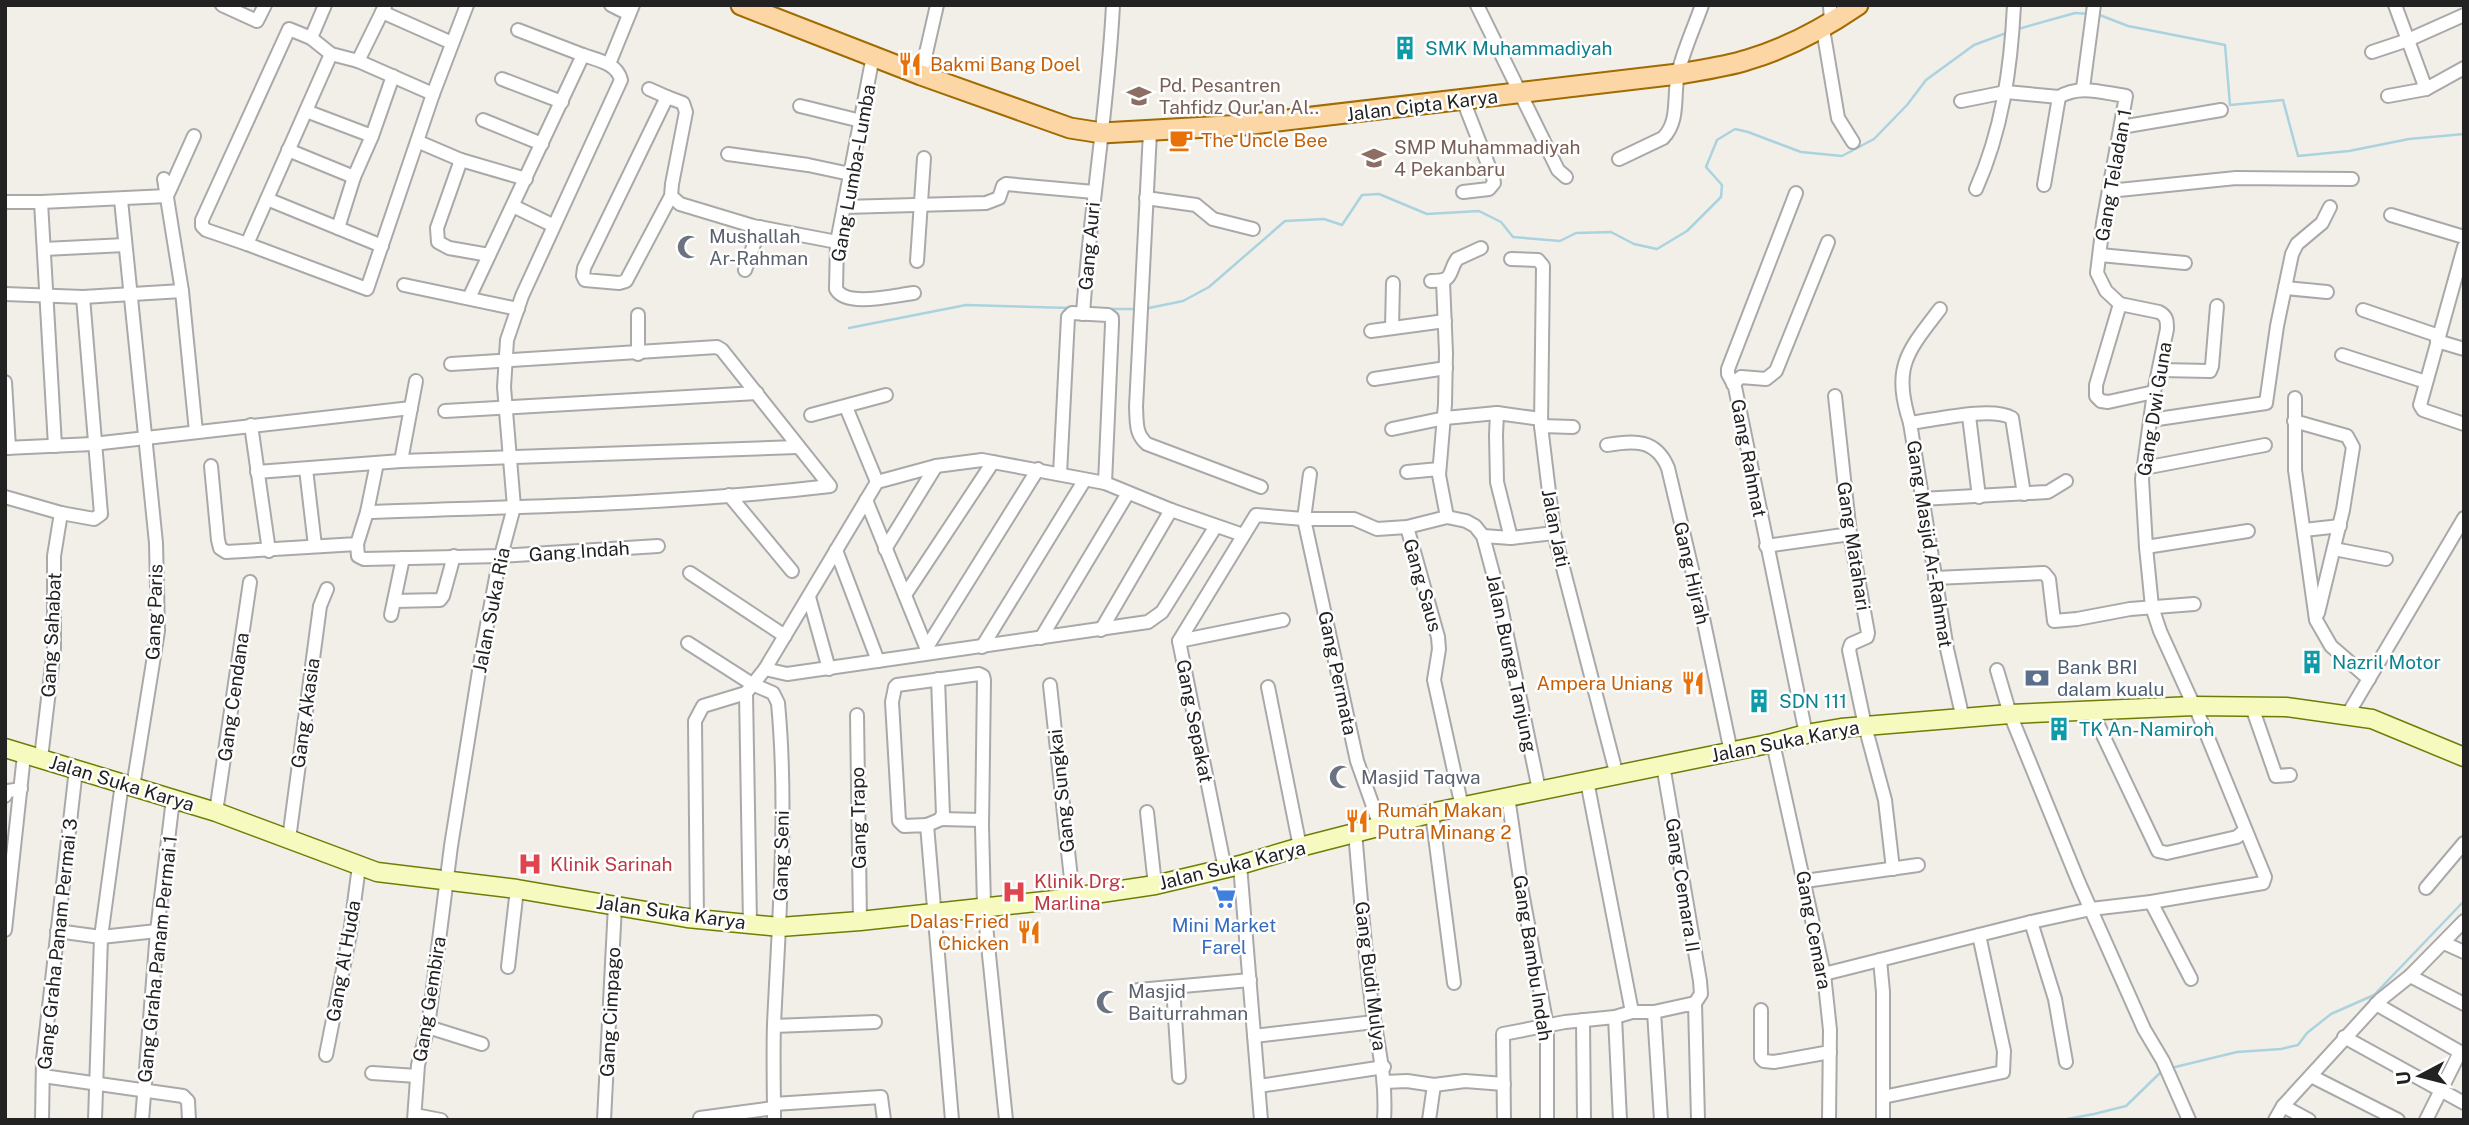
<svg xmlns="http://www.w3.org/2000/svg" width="2469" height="1125" viewBox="0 0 2469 1125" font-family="'Public Sans',sans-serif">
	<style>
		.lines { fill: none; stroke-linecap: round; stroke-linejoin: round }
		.stream { stroke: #aad3df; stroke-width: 2.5 }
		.street-casing { stroke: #a9a9a9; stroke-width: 16 }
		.secondary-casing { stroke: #707d05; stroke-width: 21 }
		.primary-casing { stroke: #a06b00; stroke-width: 23 }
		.street { stroke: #fff; stroke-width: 12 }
		.secondary { stroke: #f7fabf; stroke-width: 18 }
		.primary { stroke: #fcd6a4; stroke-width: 19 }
		.labels { text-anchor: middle; stroke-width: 5; stroke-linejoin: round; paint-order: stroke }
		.culture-label { font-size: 19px; fill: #0d838f; stroke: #fff; text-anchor: start }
		.food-label { font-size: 19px; fill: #c56008; stroke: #fff; text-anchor: start }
		.education-label { font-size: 19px; fill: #785e54; stroke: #fff; text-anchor: start }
		.street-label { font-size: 19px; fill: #222; stroke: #fff }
		.worship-label { font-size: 19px; fill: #5b616d; stroke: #fff; text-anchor: start }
		.service-label { font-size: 19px; fill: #4e5e75; stroke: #fff; text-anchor: start }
		.health-label { font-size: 19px; fill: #be3a42; stroke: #fff; text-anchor: start }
		.shop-label { font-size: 19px; fill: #366cbe; stroke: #fff }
	</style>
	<rect width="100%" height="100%" fill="#f2efe9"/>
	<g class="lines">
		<!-- stream -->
		<g class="stream">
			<path d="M2097,14L2128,26L2225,45L2230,105L2283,100L2298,156L2349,151L2409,139L2464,134"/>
			<path d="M2018,29L2075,13L2090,14"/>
			<path d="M1102,309H1138"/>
			<path d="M1144,309L1183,301L1209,287L1285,221L1324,219L1342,225L1362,195L1379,194L1427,214L1479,211L1501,222L1513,237L1560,241L1576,233L1611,232L1634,244L1657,249L1687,231L1721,197L1722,185L1706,167L1717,140L1735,129L1748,132L1801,152L1842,156L1874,139L1907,105L1926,80L1974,45L2009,32"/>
			<path d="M849,328L966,305L1071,308"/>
			<path d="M2171,1068L2237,1052L2281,1049L2298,1045L2307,1033L2331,1014L2374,995L2464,901"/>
			<path d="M2062,1120L2094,1114L2126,1106L2162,1071"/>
		</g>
		<!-- street casing -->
		<g class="street-casing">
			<g id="street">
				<path d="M222,5L257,21L265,5"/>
				<path d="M325,5L311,38L331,54L358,61L433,94"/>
				<path d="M611,5L629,14"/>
				<path d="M1477,5L1558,170L1566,177"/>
				<path d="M1830,5L1831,24"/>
				<path d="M2395,5L2426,89"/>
				<path d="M382,12L452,43"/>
				<path d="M1823,29L1838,118L1853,142"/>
				<path d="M518,30L583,55"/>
				<path d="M2372,52L2408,40L2464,15"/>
				<path d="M331,54L247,244L367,289L433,94L467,5"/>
				<path d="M873,56L837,242L836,289C846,308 895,295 914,293"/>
				<path d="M358,61L385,6"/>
				<path d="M609,64L633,5"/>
				<path d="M921,75L937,5"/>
				<path d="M502,79L562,102"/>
				<path d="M2083,88L2094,5"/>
				<path d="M649,89L667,97"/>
				<path d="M2388,96L2426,89L2464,68"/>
				<path d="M1463,100L1493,177L1494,183L1489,189L1463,192"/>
				<path d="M1961,101L2006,92L2059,97"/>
				<path d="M800,106L861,121"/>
				<path d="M306,111L372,136L393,76"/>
				<path d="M483,120L542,144"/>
				<path d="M2121,127L2221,110"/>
				<path d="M1150,132L1136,407C1137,422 1135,434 1147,444L1261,487"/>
				<path d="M419,142L461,160L526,179"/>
				<path d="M288,150L354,177"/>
				<path d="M728,154L808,165L850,174"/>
				<path d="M1619,159L1663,138C1680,121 1673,96 1678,74C1683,51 1694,28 1702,5"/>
				<path d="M461,160L437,228L438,242L449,248L489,255"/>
				<path d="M164,179L182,291L196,432"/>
				<path d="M2044,185L2059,97C2080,84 2103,93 2126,96L2103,223L2097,273L2106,291L2120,304L2159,312C2167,316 2167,321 2167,329L2154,392L2142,479L2146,547L2152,607L2160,631L2194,706"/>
				<path d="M1976,189C2002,131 2011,68 2014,5"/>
				<path d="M2109,191L2236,178L2352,179"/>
				<path d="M1796,193L1728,369V374L1735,387L1806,734"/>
				<path d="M671,196L626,281L619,283L585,280L583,276L584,268L667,97L683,103L686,112L672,184L671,196L680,204L753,226L837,242"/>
				<path d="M1146,198L1196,205L1213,219L1253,229"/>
				<path d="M267,199L382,246"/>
				<path d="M121,200L156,543L158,631L133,787"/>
				<path d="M5,202H41L167,196L194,136"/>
				<path d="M41,202L55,446"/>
				<path d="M513,206L548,223"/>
				<path d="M844,207L986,203L999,198L1003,186L1006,184L1094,192"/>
				<path d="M2391,215L2464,237"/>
				<path d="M338,228L354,177L372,136"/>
				<path d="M247,244L206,230L202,226V220L289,29L311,38"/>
				<path d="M2464,247L2420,405L2423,410L2464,424"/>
				<path d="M44,249L125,245"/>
				<path d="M2100,255L2185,263"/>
				<path d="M1511,259L1538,260L1543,266L1541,426L1554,533L1617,776"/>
				<path d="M917,261L924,158"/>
				<path d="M745,270L760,227"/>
				<path d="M1431,281C1455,281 1447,274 1457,259L1481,248"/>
				<path d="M1443,281L1446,353L1445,404L1439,475L1447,517"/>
				<path d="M404,285L518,309"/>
				<path d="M2285,288L2327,292"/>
				<path d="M5,294L83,297L182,291"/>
				<path d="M2120,304L2096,385V396L2101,401L2108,402L2154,392"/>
				<path d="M2363,310L2439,336"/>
				<path d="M1083,314C1090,210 1108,108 1113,5"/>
				<path d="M638,315V354"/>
				<path d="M1392,328L1393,283"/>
				<path d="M1371,331L1445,321"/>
				<path d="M2437,341L2464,349"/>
				<path d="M2342,355L2426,382"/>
				<path d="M2160,370L2210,371L2212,366L2217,306"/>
				<path d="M1374,379L1446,368"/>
				<path d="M5,382L9,448"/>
				<path d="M1733,384L1741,377L1766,379L1776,371L1828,242"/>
				<path d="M1835,396L1850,534L1868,633L1867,637L1851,644L1849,650L1865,726L1885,800L1893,869"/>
				<path d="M2295,398V470L2316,620L2331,646L2369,679"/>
				<path d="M846,407L877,482"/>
				<path d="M445,411L757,393"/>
				<path d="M811,415L886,395"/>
				<path d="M1969,416L1979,497"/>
				<path d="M2151,420L2266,403L2277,326L2292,254L2297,244L2322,223L2330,207"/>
				<path d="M2294,421L2347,436L2353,447L2343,510L2318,613"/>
				<path d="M1910,423C1892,367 1907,352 1940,309"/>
				<path d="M251,425L269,551"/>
				<path d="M1541,426L1573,427"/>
				<path d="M1392,429L1445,418L1497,413"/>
				<path d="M1607,445C1634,440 1656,439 1668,468L1699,599L1731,752"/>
				<path d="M5,448L93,444L411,408"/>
				<path d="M401,461L416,381"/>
				<path d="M211,466L218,540L220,548L226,552L357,544L367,512L377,463"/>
				<path d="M2144,468L2265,445"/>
				<path d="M306,469L315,546"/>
				<path d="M257,472L401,461L797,447"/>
				<path d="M1407,472L1439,469"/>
				<path d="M1060,474L1068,317L1072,313L1108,315L1112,318V324L1105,483"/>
				<path d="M1310,474L1304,519L1357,761L1380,826"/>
				<path d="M729,495L792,571"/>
				<path d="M5,497L61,513L94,519L101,514L83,297"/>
				<path d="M1921,499L2048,492L2066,481"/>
				<path d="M866,500L928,652"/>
				<path d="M367,512C520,507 678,504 830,486L722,350L717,347L451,364"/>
				<path d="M1407,527L1438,637L1439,649L1434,680L1462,807"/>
				<path d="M2304,530L2340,526"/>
				<path d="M1483,536L1511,538L1554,533"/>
				<path d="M1511,538L1497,482L1496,435L1497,413L1541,419"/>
				<path d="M357,544L358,556L364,559L501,556L658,546"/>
				<path d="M1766,546L1850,534"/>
				<path d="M2146,547L2248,531"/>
				<path d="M885,549L936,466"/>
				<path d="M2334,549L2386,559"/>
				<path d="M836,550L878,661"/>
				<path d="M690,573L785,636"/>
				<path d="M1935,578L2044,573L2049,579L2054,621L2077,619L2130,609L2194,604"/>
				<path d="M905,595L993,462"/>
				<path d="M809,597L829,669"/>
				<path d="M394,601L440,600L443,596L454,556"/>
				<path d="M391,615L403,558"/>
				<path d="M1101,630L1171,510"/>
				<path d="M1041,638L1128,493"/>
				<path d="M1179,641L1283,620"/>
				<path d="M688,643L752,684L773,693L778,703C788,809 779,918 774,1024C773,1056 774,1088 774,1120"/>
				<path d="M927,647L1038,469"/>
				<path d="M982,647L1084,481"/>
				<path d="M765,669L787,674L1148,622L1162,612L1216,526"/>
				<path d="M1997,670L2010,714L2079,883L2144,1029L2163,1061L2189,1120"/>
				<path d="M1050,685L1073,897"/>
				<path d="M1268,687L1300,847"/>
				<path d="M2252,707L2276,776L2290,775"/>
				<path d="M2091,710L2158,851L2167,853L2237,837L2245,830"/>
				<path d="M2348,714L2464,518"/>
				<path d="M857,715L860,921"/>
				<path d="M1963,719L1947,649L1910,423C1934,420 1992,406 2012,418L2024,494"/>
				<path d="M1773,743L1824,974L1830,1030L1829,1120"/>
				<path d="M41,758L54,648V556L61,513"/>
				<path d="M1663,765L1700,981L1701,994L1695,1003"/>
				<path d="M1587,781L1632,1012"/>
				<path d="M5,796L8,791L21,789"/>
				<path d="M1508,797L1522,892L1547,1026V1120"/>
				<path d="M216,812L250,582"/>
				<path d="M1147,812L1155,885"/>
				<path d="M1432,813L1454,983"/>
				<path d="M940,819L982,820"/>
				<path d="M927,825L939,820L943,815L938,679"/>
				<path d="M1355,832C1360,888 1364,943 1371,998C1376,1041 1387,1075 1384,1120"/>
				<path d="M289,839L320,606L327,589"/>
				<path d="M1240,865L1261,1120"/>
				<path d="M1225,869L1179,641L1256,515L1304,519H1354L1377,529L1407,527L1447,517L1466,521L1475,526L1483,536L1498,592L1539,790"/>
				<path d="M1805,881L1918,865"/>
				<path d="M2426,888L2464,843"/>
				<path d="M2151,902L2191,979"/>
				<path d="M697,919L695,721L703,706L746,693"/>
				<path d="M750,924L746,693L765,669L877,482L936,466L982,460L1105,483L1171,510L1243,535"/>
				<path d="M5,930L24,755"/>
				<path d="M57,931L101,937L157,931"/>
				<path d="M2444,943L2464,952"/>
				<path d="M1880,960L1883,992V1120"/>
				<path d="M508,967L517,889"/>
				<path d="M1824,974L1979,935"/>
				<path d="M2410,976L2464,1004"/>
				<path d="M1173,987L1179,1077"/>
				<path d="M1138,990L1250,980"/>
				<path d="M2376,1004L2460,1052"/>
				<path d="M1761,1010V1058L1764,1061L1774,1062L1830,1052"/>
				<path d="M1654,1012L1661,1120"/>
				<path d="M1615,1017L1620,1120"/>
				<path d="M1583,1020L1584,1120"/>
				<path d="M774,1026L875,1022"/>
				<path d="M428,1027L482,1044"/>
				<path d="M1254,1036L1374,1022"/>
				<path d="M2344,1037L2464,1103"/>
				<path d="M326,1055L350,934L359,866"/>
				<path d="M2066,1062L2055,999L2031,922L2091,909L2151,902L2263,883L2265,877L2195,706"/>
				<path d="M372,1073L417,1076"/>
				<path d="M43,1076L183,1096L188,1101L189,1120"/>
				<path d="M2311,1076L2398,1120"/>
				<path d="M1384,1082L1407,1081L1434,1085L1465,1081L1504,1084"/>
				<path d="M1259,1086L1384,1067"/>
				<path d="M1883,1097L2003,1072L2004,1051L1979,935L2031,922"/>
				<path d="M774,1104L881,1097L884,1120"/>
				<path d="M2283,1106L2380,1000L2410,976L2464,921"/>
				<path d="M415,1115L441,1120"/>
				<path d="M700,1118L774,1108"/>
				<path d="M42,1120L43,1060L76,769"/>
				<path d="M95,1120L101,937L122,783"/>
				<path d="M142,1120L157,931L173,799"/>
				<path d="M414,1120L418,1065L428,1027L451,846L483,646L498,567L514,507L504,387L507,340L522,296L621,80C617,63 597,60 583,55L469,298"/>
				<path d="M604,1120L615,905"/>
				<path d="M952,1120L927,825L904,826L899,821L892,702L895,687L897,685L979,674L983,676L984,680L982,826L984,906L1006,1120"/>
				<path d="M1429,1120L1434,1085"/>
				<path d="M1504,1120L1503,1034L1565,1022L1615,1017L1632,1012H1654L1695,1003L1698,1120"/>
				<path d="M2275,1120L2283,1106L2309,1120"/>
				<path d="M2426,1120L2460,1052L2464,1054"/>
			</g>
		</g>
		<!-- secondary casing -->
		<g class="secondary-casing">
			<path id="secondary" d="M5,748L216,812L377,872L517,889L687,918L780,927L860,921L1054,900L1155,885L1240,865L1300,847L1440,811L1773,743L1806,734L1841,728L2010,714L2194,706L2286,707L2372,719L2464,757"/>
		</g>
		<!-- primary casing -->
		<g class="primary-casing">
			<path id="primary" d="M741,5L921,75L1070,128L1102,133L1244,125L1678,74C1701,70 1725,67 1747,60C1788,48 1823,29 1858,5"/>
		</g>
		<!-- street -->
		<use href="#street" class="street"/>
		<!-- secondary -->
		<use href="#secondary" class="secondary"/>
		<!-- primary -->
		<use href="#primary" class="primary"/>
	</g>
	<!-- icons -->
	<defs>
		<g id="building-bare" transform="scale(1.89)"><path d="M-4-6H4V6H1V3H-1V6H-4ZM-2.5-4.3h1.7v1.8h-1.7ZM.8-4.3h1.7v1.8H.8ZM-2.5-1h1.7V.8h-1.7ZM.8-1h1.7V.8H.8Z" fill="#0f9aa8" stroke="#fff" stroke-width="2.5" paint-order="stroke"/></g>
		<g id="restaurant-bare" transform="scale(1.89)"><path d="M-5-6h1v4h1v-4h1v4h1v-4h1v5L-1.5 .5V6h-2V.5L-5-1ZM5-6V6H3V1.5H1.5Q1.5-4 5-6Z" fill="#e8710a" stroke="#fff" stroke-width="2.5" paint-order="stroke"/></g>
		<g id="university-bare" transform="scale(1.89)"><path d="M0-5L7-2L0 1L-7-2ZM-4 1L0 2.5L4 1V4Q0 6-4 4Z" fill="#8d6e63" stroke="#fff" stroke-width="2.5" paint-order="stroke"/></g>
		<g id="cafe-bare" transform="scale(1.89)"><path d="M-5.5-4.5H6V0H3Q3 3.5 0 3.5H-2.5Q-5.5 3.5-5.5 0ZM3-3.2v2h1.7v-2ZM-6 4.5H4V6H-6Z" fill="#e8710a" stroke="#fff" stroke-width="2.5" paint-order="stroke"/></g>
		<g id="school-bare" transform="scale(1.89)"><path d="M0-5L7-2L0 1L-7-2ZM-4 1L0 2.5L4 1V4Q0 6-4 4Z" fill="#8d6e63" stroke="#fff" stroke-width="2.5" paint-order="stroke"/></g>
		<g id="mosque-bare" transform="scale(1.89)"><path d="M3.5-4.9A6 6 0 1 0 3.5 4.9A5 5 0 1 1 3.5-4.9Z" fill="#6b7280" stroke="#fff" stroke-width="2.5" paint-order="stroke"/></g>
		<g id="bank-bare" transform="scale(1.89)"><path d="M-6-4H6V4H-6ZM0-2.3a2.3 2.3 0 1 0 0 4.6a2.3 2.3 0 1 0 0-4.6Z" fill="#5c6f8a" stroke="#fff" stroke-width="2.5" paint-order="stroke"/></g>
		<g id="hospital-bare" transform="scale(1.89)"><path d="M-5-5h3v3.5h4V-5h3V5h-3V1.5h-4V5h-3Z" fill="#e0444e" stroke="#fff" stroke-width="2.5" paint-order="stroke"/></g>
		<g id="supermarket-bare" transform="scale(1.89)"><path d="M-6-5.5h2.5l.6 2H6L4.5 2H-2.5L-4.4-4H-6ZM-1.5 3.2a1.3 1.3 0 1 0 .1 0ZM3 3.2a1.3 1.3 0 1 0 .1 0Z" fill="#3f7fe0" stroke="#fff" stroke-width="2.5" paint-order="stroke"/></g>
	</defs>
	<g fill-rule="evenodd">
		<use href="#building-bare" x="1405" y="48"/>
		<use href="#restaurant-bare" x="910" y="64"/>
		<use href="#university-bare" x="1139" y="96"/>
		<use href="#cafe-bare" x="1181" y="140"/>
		<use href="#school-bare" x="1374" y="158"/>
		<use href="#mosque-bare" x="689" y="247"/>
		<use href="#building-bare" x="2312" y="662"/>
		<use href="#bank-bare" x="2037" y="678"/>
		<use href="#restaurant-bare" x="1693" y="683"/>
		<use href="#building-bare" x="1759" y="701"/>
		<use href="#building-bare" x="2059" y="729"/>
		<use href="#mosque-bare" x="1341" y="777"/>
		<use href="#restaurant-bare" x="1357" y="821"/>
		<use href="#hospital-bare" x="530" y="864"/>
		<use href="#hospital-bare" x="1014" y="892"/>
		<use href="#supermarket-bare" x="1224" y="897"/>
		<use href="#restaurant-bare" x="1029" y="932"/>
		<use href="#mosque-bare" x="1108" y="1002"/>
	</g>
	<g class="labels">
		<!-- culture labels -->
		<g class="culture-label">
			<text x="1425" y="55">SMK Muhammadiyah</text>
			<text x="2332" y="669">Nazril Motor</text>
			<text x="1779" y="708">SDN 111</text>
			<text x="2079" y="736">TK An-Namiroh</text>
		</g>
		<!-- food labels -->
		<g class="food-label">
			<text x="930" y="71">Bakmi Bang Doel</text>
			<text x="1201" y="147">The Uncle Bee</text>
			<text x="1673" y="690" text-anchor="end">Ampera Uniang</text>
			<text x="1377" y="817">Rumah Makan<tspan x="1377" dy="22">Putra Minang 2</tspan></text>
			<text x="1009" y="928" text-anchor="end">Dalas Fried<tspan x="1009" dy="22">Chicken</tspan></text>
		</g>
		<!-- education labels -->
		<g class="education-label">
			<text x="1159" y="92">Pd. Pesantren<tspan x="1159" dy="22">Tahfidz Qur'an Al..</tspan></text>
			<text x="1394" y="154">SMP Muhammadiyah<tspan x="1394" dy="22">4 Pekanbaru</tspan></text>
		</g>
		<!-- street labels -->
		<g class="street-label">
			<text transform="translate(1422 105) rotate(-7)" y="7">Jalan Cipta Karya</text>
			<text transform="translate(853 173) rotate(-80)" y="7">Gang Lumba-Lumba</text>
			<text transform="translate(2113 175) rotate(-80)" y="7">Gang Teladan 1</text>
			<text transform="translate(1089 246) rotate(-85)" y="7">Gang Auri</text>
			<text transform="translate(2154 409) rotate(-81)" y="7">Gang Dwi Guna</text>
			<text transform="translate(1749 458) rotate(79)" y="7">Gang Rahmat</text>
			<text transform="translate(1556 528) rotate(79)" y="7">Jalan Jati</text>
			<text transform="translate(1930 544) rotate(81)" y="7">Gang Masjid Ar-Rahmat</text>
			<text transform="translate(1854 546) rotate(81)" y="7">Gang Matahari</text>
			<text transform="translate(579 551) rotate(-4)" y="7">Gang Indah</text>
			<text transform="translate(1692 573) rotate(77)" y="7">Gang Hijrah</text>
			<text transform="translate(1423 585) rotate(74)" y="7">Gang Saus</text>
			<text transform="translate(491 610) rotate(-79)" y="7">Jalan Suka Ria</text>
			<text transform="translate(154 612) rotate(-88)" y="7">Gang Paris</text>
			<text transform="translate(51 635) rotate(-87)" y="7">Gang Sahabat</text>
			<text transform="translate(1512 663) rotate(78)" y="7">Jalan Bunga Tanjung</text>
			<text transform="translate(1338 673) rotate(78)" y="7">Gang Permata</text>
			<text transform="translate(233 697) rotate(-82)" y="7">Gang Cendana</text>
			<text transform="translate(305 713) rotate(-82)" y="7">Gang Akasia</text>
			<text transform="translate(1195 721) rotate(79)" y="7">Gang Sepakat</text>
			<text transform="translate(1785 741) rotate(-11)" y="7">Jalan Suka Karya</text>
			<text transform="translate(122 783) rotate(17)" y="7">Jalan Suka Karya</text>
			<text transform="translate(1061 791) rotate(-96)" y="7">Gang Sungkai</text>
			<text transform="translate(858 818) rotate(-91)" y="7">Gang Trapo</text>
			<text transform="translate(781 856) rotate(-89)" y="7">Gang Seni</text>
			<text transform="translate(1232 865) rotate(-14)" y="7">Jalan Suka Karya</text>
			<text transform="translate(1683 885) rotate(81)" y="7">Gang Cemara II</text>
			<text transform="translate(671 912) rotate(8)" y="7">Jalan Suka Karya</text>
			<text transform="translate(1814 930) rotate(79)" y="7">Gang Cemara</text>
			<text transform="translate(57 944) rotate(-84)" y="7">Gang Graha Panam Permai 3</text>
			<text transform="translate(1533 958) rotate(81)" y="7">Gang Bambu Indah</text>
			<text transform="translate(157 959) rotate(-84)" y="7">Gang Graha Panam Permai 1</text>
			<text transform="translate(343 961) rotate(-80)" y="7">Gang Al Huda</text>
			<text transform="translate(1371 976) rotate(83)" y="7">Gang Budi Mulya</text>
			<text transform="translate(429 999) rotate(-81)" y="7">Gang Gembira</text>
			<text transform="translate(610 1012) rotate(-87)" y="7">Gang Cimpago</text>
		</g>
		<!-- worship labels -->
		<g class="worship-label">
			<text x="709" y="243">Mushallah<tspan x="709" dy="22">Ar-Rahman</tspan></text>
			<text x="1361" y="784">Masjid Taqwa</text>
			<text x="1128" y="998">Masjid<tspan x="1128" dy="22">Baiturrahman</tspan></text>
		</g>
		<!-- service labels -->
		<g class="service-label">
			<text x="2057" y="674">Bank BRI<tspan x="2057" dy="22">dalam kualu</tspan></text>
		</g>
		<!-- health labels -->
		<g class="health-label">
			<text x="550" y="871">Klinik Sarinah</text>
			<text x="1034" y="888">Klinik Drg.<tspan x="1034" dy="22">Marlina</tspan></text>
		</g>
		<!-- shop labels -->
		<g class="shop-label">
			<text x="1224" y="932">Mini Market<tspan x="1224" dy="22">Farel</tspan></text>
		</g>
	</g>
	<!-- border -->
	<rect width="2469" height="1125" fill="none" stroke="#222222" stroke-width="14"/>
	<!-- north arrow -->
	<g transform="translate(2420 1076) rotate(263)" stroke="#ffffff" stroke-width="5" paint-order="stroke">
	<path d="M0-5L12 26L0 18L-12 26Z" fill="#222222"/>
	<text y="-10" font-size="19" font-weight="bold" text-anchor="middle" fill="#222222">U</text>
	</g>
</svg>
